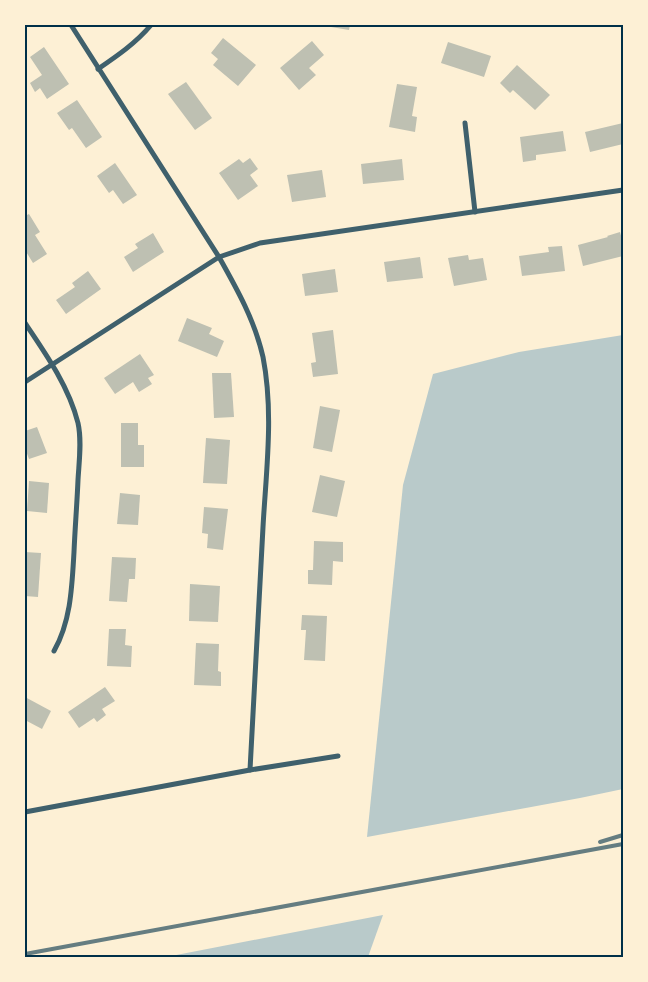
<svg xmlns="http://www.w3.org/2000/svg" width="648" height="982" viewBox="0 0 648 982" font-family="Quicksand,sans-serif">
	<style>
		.green { fill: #b9caca }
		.building { fill: #bec0b2 }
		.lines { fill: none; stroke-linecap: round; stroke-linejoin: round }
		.minor { stroke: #3f606c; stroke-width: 5 }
		.rail { stroke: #657d81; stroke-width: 4 }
		.neatline { fill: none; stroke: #003049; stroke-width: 2 }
	</style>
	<rect width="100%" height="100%" fill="#fdf0d5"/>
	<!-- green -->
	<g class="green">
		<path d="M623,335V789L580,798L367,837L403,485L433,374L519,352Z"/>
		<path d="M383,915L368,957H166Z"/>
	</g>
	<!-- building -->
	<g class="building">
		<path d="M319,25H350L349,30Z"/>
		<path d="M223,38L256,65L238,86L213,65L218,59L211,53Z"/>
		<path d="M312,41L324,55L309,68L316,75L299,90L280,68Z"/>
		<path d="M448,42L491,56L484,77L441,63Z"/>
		<path d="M44,47L69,84L47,99L40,88L35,92L30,83L42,75L30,57Z"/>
		<path d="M517,65L550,95L535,110L513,90L510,93L500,83Z"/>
		<path d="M186,82L212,118L195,130L168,94Z"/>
		<path d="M397,84L417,87L412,116L417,117L415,132L389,127Z"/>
		<path d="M77,100L102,137L86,148L72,128L69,130L57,113Z"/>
		<path d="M623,123V144L590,152L585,132Z"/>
		<path d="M563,131L566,151L536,155V160L523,162L520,137Z"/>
		<path d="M250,158L258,169L250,175L258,186L238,200L219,173L239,159L243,163Z"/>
		<path d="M402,159L404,180L363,184L361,164Z"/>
		<path d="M115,163L137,195L123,204L113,190L109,193L97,176Z"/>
		<path d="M322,170L326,197L292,202L287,175Z"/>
		<path d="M29,214L40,232L35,235L47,254L33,263L25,250V216Z"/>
		<path d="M620,232L623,243V256L583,266L578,245L608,237L607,236Z"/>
		<path d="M153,233L164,252L133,272L124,257L138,248L135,244Z"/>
		<path d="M562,246L565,271L522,276L519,256L549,252L548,247Z"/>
		<path d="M468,255L469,260L483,258L487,280L454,286L448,258Z"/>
		<path d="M420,257L423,278L387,282L384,262Z"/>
		<path d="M335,269L338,292L305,296L302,274Z"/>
		<path d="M88,271L101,289L66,314L56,300L75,287L72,283Z"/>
		<path d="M187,318L212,328L209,334L224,341L217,357L178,341Z"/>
		<path d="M333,330L338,374L313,377L311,363L316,362L312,333Z"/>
		<path d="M140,354L154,375L148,378L152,384L139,392L133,382L115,394L104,378Z"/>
		<path d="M212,373H231L234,417L214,418Z"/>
		<path d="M320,406L340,410L332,452L313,448Z"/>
		<path d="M121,423H138V445H144V467H121Z"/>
		<path d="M37,427L47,453L29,459L26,451L25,452V431Z"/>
		<path d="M206,438L230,440L227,484L203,483Z"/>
		<path d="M320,475L345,481L337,517L312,512Z"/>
		<path d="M29,481L49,483L47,513L27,511Z"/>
		<path d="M120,493L140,495L138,525L117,524Z"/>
		<path d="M204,507L228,509L223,550L207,548L208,534L202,533Z"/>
		<path d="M314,541L343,542V562L333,561L332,585L308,584V570H313Z"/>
		<path d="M25,552L41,553L38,597L25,596Z"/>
		<path d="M112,557L136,558L135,579H129L127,602L109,601Z"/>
		<path d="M190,584L220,586L218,622L189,621Z"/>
		<path d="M302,615L327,616L325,661L304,660L306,630H301Z"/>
		<path d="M109,629H126L125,645L132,646L131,667L107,666Z"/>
		<path d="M196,643L219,644L218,671L221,672V686L194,685Z"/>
		<path d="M105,687L115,701L102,709L106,715L97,722L94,718L79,728L68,712Z"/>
		<path d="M25,697L51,711L42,729L25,720Z"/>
	</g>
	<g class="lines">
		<!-- minor -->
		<g class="minor">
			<path d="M71,25L219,257C237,289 255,321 263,357C274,413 266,472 263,527C259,608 255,689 250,770"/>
			<path d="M98,69C117,56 136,43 151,25"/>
			<path d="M465,123L475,212"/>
			<path d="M25,323C46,354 69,387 78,423C82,441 79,462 78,480C77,504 75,528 74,552C72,586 71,621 54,651"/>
			<path d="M25,382L219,257L260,243L623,190"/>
			<path d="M25,812L250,770L338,756"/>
		</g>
		<!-- rail -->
		<g class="rail">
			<path d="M600,842L623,835"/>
			<path d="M25,954L623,844"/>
		</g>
	</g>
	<!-- border -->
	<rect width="648" height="982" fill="none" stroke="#fdf0d5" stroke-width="52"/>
	<rect x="26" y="26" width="596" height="930" class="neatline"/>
</svg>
